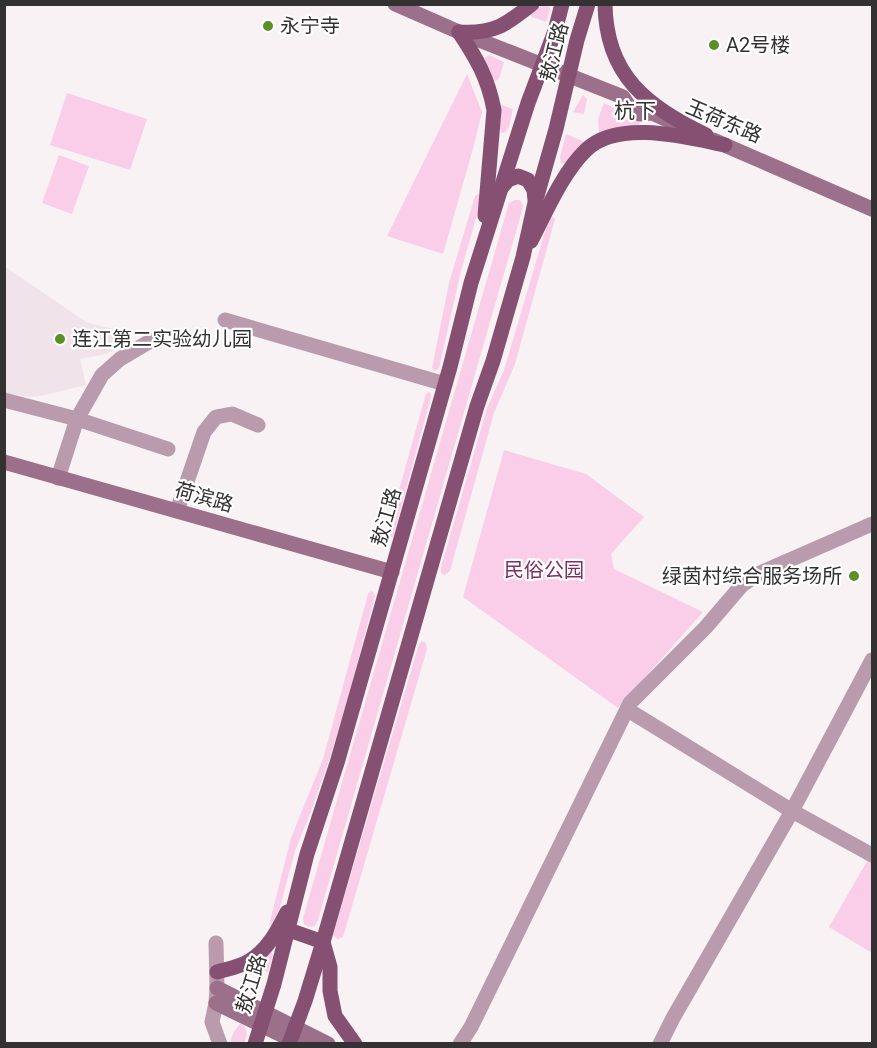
<svg xmlns="http://www.w3.org/2000/svg" width="877" height="1048" viewBox="0 0 877 1048" font-family="Roboto,'Noto Sans SC',sans-serif">
	<style>
		.built { fill: #f0e3ea }
		.green { fill: #facee8 }
		.lines { fill: none; stroke-linecap: round; stroke-linejoin: round }
		.street { stroke: #ba9aad; stroke-width: 15 }
		.secondary { stroke: #9c6f8a; stroke-width: 15 }
		.primary { stroke: #865072; stroke-width: 15 }
		.poi-dot { fill: #5b8f27; stroke: #fff; stroke-width: 2 }
		.labels { text-anchor: middle; stroke-width: 4.5; stroke-linejoin: round; paint-order: stroke }
		.poi-label { font-size: 20px; fill: #333132; stroke: #fff; text-anchor: start }
		.street-label { font-size: 20px; fill: #333132; stroke: #fff }
		.park-label { font-size: 20px; fill: #802e65; stroke: #fff }
		.neighbourhood-label { font-size: 21px; fill: #333132; stroke: #fff }
	</style>
	<rect width="100%" height="100%" fill="#f8f2f5"/>
	<!-- built -->
	<path class="built" d="M4,266L80,318L89,323L113,329L117,349L106,354L80,359L86,385L45,395L30,397L5,393Z"/>
	<!-- green -->
	<g class="green">
		<path d="M542,5H549L550,10L546,22L532,17L529,14Z"/>
		<path d="M489,55L504,62L499,79L493,82L485,63V58Z"/>
		<path d="M467,74L482,112L474,145L443,254L387,236Z"/>
		<path d="M67,93L147,119L130,170L50,145Z"/>
		<path d="M583,95L587,99L584,114L573,112Z"/>
		<path d="M604,103L639,120V125L634,128C621,126 611,128 599,134L598,119Z"/>
		<path d="M499,104L513,109L509,127L506,132L502,133L499,128Z"/>
		<path d="M566,134L587,143L567,165L561,163L560,157Z"/>
		<path d="M59,155L89,166L72,214L42,203Z"/>
		<path d="M478,194L482,197L461,271L439,368L435,371L432,368L449,283L475,196Z"/>
		<path d="M514,200H520L523,205L522,211L318,920L315,926L309,927L304,924L303,918L509,203Z"/>
		<path d="M552,216L555,219L515,364L494,413L450,571L445,575L441,573V567L487,408L504,370L549,218Z"/>
		<path d="M429,392L431,394V397L394,533L393,537L388,538L387,533L425,397L426,394Z"/>
		<path d="M504,450L586,474L644,517L611,554L614,569L703,612L618,708L463,597Z"/>
		<path d="M371,591L374,593L375,596L348,698L329,760L310,814L295,851L276,922L274,926L271,925L270,921L291,838L323,759L368,594Z"/>
		<path d="M422,641L426,643L427,649L343,937L338,939L333,935L419,644Z"/>
		<path d="M869,858L872,860V953L829,927Z"/>
		<path d="M270,952L273,954L268,972L252,965Z"/>
		<path d="M241,1023C248,1030 248,1035 244,1043H231C230,1036 236,1028 241,1023Z"/>
	</g>
	<g class="lines">
		<!-- street -->
		<g class="street">
			<path d="M225,320L445,384"/>
			<path d="M4,400L77,419L168,449"/>
			<path d="M58,478L77,419L102,375L120,359L147,343L158,338"/>
			<path d="M177,511L204,432L216,417L232,414L258,425"/>
			<path d="M628,710L792,811L872,855"/>
			<path d="M216,943L217,988L216,1003L212,1022L220,1044"/>
			<path d="M460,1044L471,1027L630,703L706,627L742,585L760,573L872,524"/>
			<path d="M660,1044L673,1018L792,811L872,660"/>
		</g>
		<!-- secondary -->
		<g class="secondary">
			<path d="M395,4L459,32L623,97L630,108L640,114L652,113L674,123"/>
			<path d="M713,140L872,209"/>
			<path d="M4,462L392,572"/>
			<path d="M217,988L328,1044"/>
			<path d="M216,1003L300,1044"/>
		</g>
		<!-- primary -->
		<g class="primary">
			<path d="M605,4C606,76 647,106 706,135"/>
			<path d="M459,32C477,59 488,78 494,110L485,216"/>
			<path d="M459,32C494,34 506,25 532,4"/>
			<path d="M501,188L508,180L518,176L528,180L534,190L535,200"/>
			<path d="M531,241C546,212 563,172 586,150C618,119 686,137 725,145"/>
			<path d="M289,930L323,942"/>
			<path d="M323,942L330,967V991L335,1016L355,1044"/>
			<path d="M217,972C227,969 240,967 249,961C267,951 278,930 287,912"/>
			<path d="M255,1044L274,984L307,854L337,763L450,367L471,283L528,103L555,31L562,4"/>
			<path d="M289,1044L305,1001L323,942L477,406L493,361L523,257L535,203L556,129L577,40L588,4"/>
		</g>
	</g>
	<!-- markers -->
	<g class="poi-dot">
		<circle cx="268" cy="26" r="6"/>
		<circle cx="714" cy="45" r="6"/>
		<circle cx="60" cy="339" r="6"/>
		<circle cx="854" cy="576" r="6"/>
	</g>
	<g class="labels">
		<!-- poi labels -->
		<g class="poi-label">
			<text x="280" y="33">永宁寺</text>
			<text x="726" y="52">A2号楼</text>
			<text x="72" y="346">连江第二实验幼儿园</text>
			<text x="842" y="583" text-anchor="end">绿茵村综合服务场所</text>
		</g>
		<!-- street labels -->
		<g class="street-label">
			<text transform="translate(554 52) rotate(-76)" y="7">敖江路</text>
			<text transform="translate(724 121) rotate(23)" y="7">玉荷东路</text>
			<text transform="translate(204 497) rotate(16)" y="7">荷滨路</text>
			<text transform="translate(386 517) rotate(-74)" y="7">敖江路</text>
			<text transform="translate(251 984) rotate(-73)" y="7">敖江路</text>
		</g>
		<!-- park labels -->
		<g class="park-label">
			<text x="544" y="577">民俗公园</text>
		</g>
		<!-- neighbourhood labels -->
		<g class="neighbourhood-label">
			<text x="635" y="118">杭下</text>
		</g>
	</g>
	<!-- border -->
	<rect width="877" height="1048" fill="none" stroke="#333132" stroke-width="12"/>
</svg>
